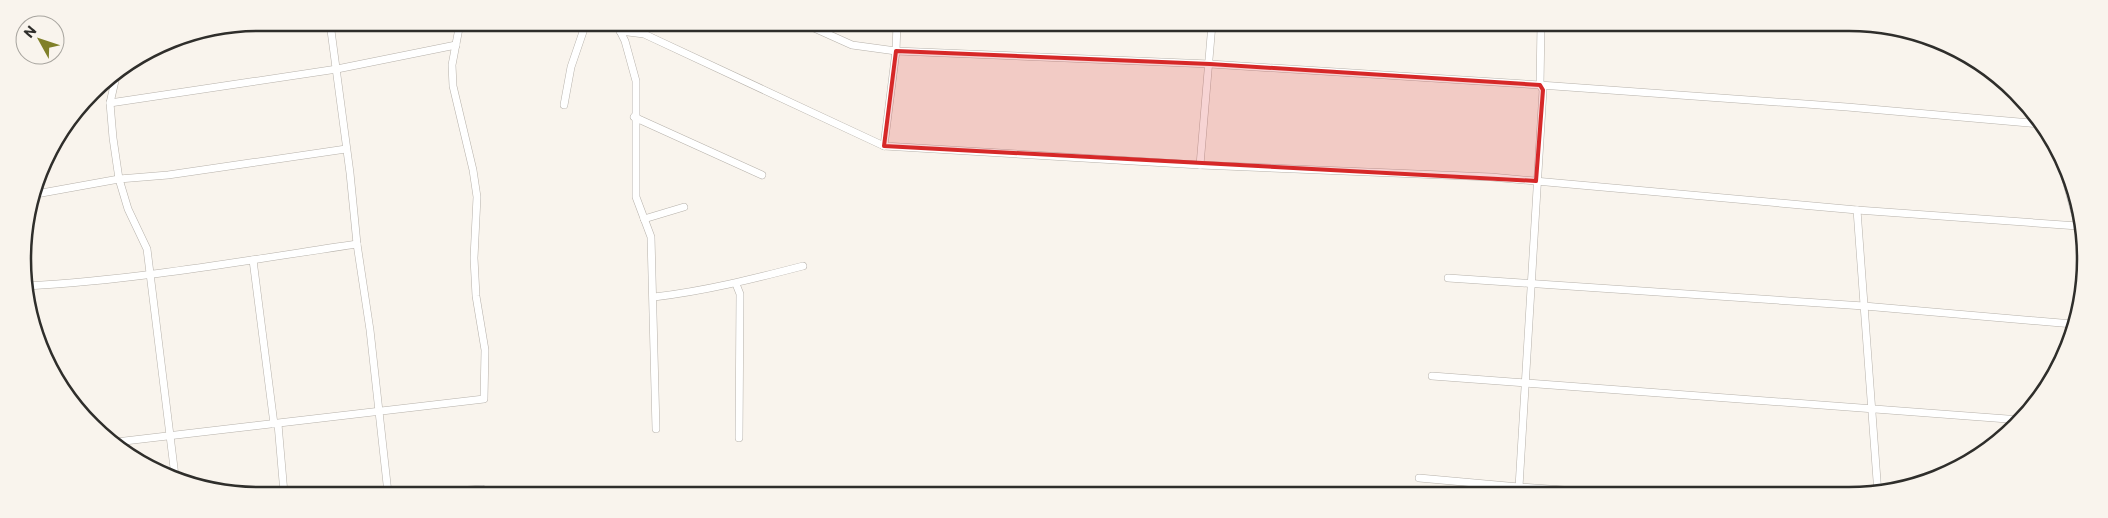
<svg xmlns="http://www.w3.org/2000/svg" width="2108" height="518" viewBox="0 0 2108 518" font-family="Commissioner,sans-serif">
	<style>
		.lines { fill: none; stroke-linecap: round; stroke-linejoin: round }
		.minor-casing { stroke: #b6b1aa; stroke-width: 8 }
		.minor { stroke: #fff; stroke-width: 7 }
		.marked { fill: #d62828; fill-opacity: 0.2; stroke: #d62828; stroke-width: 4; stroke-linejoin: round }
		.rim { fill: none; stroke: #2f2e2b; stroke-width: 2.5 }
	</style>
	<rect width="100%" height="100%" fill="#f9f4ed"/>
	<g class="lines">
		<!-- minor casing -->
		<g class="minor-casing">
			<g id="minor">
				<path d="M330,23L350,173L357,244L370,330L388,493"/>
				<path d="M616,23L625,41L636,81V197L651,237L656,429"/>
				<path d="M803,23L852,45L896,51L1210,64L1540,85L1847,107L2041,124"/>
				<path d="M897,23L896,51L884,146L1200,165L1491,177L1857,210L2078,226"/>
				<path d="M620,31L644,34L884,146"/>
				<path d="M117,72L110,103L113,138L119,179L128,209L147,249L175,476"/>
				<path d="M110,103L337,69L456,45"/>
				<path d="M564,105L571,67L586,23"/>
				<path d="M634,117L762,175"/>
				<path d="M1200,165L1212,24"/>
				<path d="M2063,169L2080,232"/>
				<path d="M36,194L119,179L168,175L346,149"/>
				<path d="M1857,210L1878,494"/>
				<path d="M644,219L684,207"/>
				<path d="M253,260L274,424"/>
				<path d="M1448,278L1864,306L2073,324"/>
				<path d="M736,284L740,294L739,438"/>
				<path d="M27,286C138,280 248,260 357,244"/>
				<path d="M654,297C705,291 753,279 803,266"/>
				<path d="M1432,376L2021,420"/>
				<path d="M278,424L284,493"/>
				<path d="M116,442L484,399L485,350L476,296L474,258L477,197L473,170L453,86L452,65L460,23"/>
				<path d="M1419,478L1519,487L1543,90L1540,85L1541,24"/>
				<path d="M1519,487L1608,493"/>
				<path d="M424,493L482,489"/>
			</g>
		</g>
		<!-- minor -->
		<use href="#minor" class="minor"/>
	</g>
	<!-- marked area -->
	<path class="marked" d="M896,51L1210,64L1540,85L1543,90L1536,181L884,146Z"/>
	<!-- crop -->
	<path d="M0 0H2108V518H0ZM259 31H1849A228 228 0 0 1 2077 259V259A228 228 0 0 1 1849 487H259A228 228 0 0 1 31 259V259A228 228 0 0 1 259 31Z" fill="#f9f4ed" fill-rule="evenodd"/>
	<path class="rim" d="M259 31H1849A228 228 0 0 1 2077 259V259A228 228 0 0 1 1849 487H259A228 228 0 0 1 31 259V259A228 228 0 0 1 259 31Z"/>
	<!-- north arrow -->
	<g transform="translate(40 40) rotate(310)"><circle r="24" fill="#f9f4ed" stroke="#a8a59f"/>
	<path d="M0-4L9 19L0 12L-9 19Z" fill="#808029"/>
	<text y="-8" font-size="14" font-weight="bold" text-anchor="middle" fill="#2f2e2b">N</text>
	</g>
</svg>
